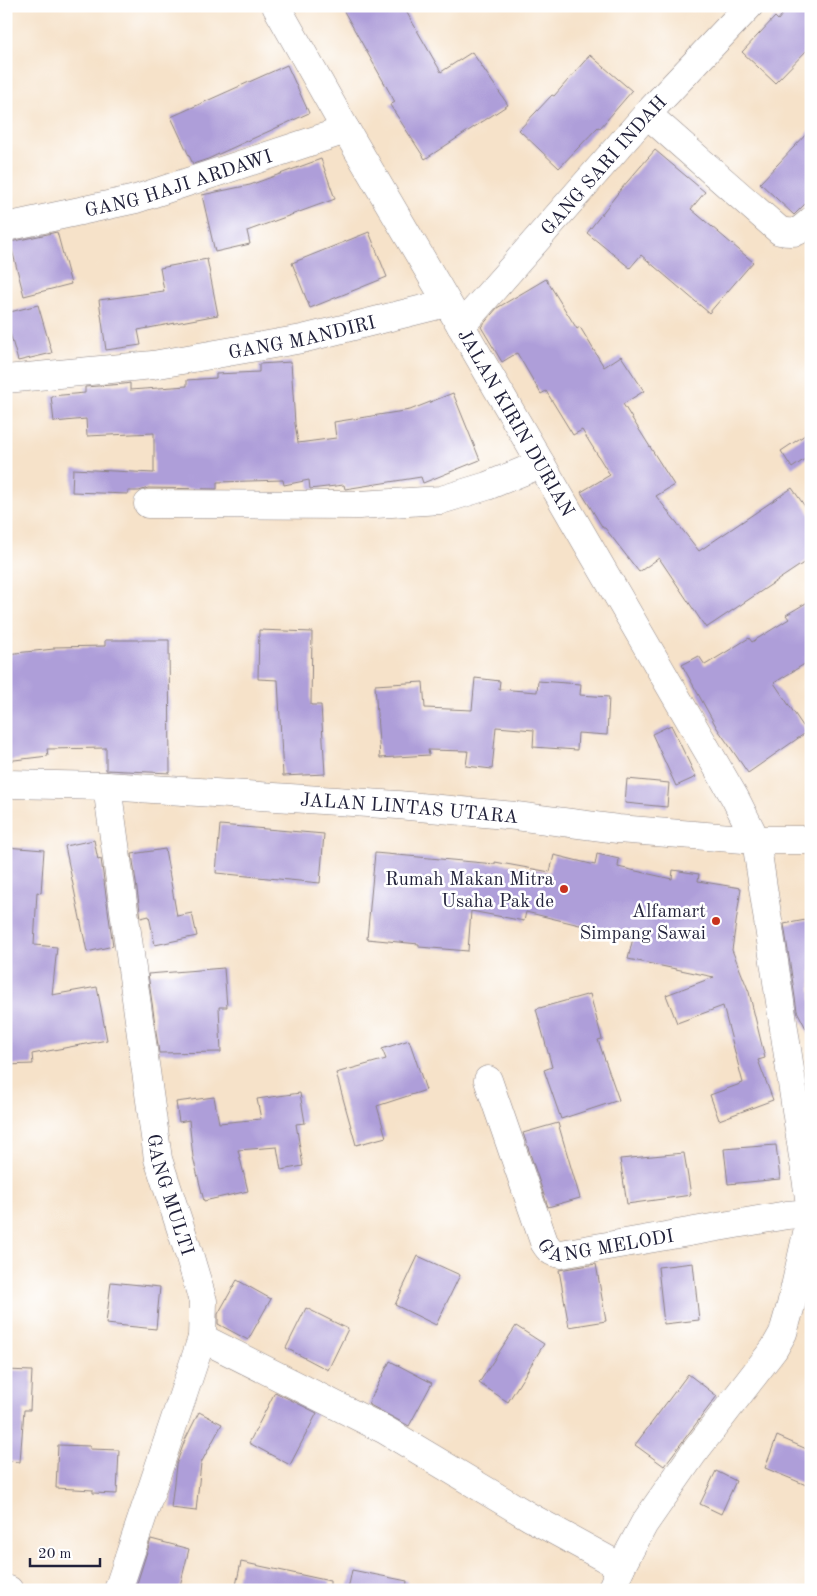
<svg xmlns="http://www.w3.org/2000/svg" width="817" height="1596" viewBox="0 0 817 1596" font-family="'Old Standard TT',serif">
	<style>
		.building { fill: #ae9ed9 }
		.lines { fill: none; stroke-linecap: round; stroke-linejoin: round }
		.minor-casing { stroke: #8c8282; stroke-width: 29 }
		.highway-casing { stroke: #8c8282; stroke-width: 29 }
		.minor { stroke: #fff; stroke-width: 28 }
		.highway { stroke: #fff; stroke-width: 28 }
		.poi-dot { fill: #c8321e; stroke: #fff; stroke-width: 2 }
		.labels { text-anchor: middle; stroke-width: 5; stroke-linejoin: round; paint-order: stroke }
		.street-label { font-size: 19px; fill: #22223b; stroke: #fff }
		.poi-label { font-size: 19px; fill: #22223b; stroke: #fff; text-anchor: end }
	</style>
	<rect width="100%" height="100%" fill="#fff"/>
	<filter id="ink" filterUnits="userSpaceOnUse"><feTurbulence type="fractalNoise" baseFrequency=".02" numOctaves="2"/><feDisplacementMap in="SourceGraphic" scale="10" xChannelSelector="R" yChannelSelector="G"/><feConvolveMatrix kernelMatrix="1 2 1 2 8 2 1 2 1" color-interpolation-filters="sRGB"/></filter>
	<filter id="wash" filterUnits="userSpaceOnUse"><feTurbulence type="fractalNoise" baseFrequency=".0096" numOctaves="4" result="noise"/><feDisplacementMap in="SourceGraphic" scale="20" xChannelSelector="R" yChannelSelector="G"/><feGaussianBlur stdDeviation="1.12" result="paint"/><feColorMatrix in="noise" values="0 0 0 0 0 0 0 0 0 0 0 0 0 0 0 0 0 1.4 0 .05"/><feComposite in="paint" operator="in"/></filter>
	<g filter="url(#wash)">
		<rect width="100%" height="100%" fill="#f6e2c9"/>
		<g id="blocks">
			<!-- building -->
			<g class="building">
				<path d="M341,6H403L441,72L472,52L508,105L425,159L390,105L395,102Z"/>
				<path d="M789,6H811V46L775,83L742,52L775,17L778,20Z"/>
				<path d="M590,55L632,91L600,128L598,127L559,168L519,130L552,95L554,96Z"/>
				<path d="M287,65L309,113L208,159L193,164L171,117Z"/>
				<path d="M811,129V198L794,215L760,183Z"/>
				<path d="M655,150L705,192L691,209L753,262L709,313L641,255L630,268L587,233L621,189Z"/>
				<path d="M321,159L335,199L247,231L250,244L215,252L202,195L250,185Z"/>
				<path d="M57,232L71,284L24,296L10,242Z"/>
				<path d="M369,232L387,277L310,308L292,263Z"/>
				<path d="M207,259L218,315L138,330L141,345L106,350L99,300L164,291L160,268Z"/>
				<path d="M546,279L577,329L580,327L604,367L621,356L644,391L623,404L674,485L656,496L699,551L792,488L811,515V558L706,628L659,558L639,572L605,528H603L581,492L610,475L582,430L573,435L546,391L541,394L517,353L502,362L481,327L497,308Z"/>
				<path d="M38,305L52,353L18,361L6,319V313Z"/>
				<path d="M291,362L295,424L298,443L336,438L334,422L410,410L453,393L480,460L423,483L421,477L345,489L344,485L310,489L309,480L284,485L283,480L217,482V489L148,488L139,491H128V494L72,492L73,469L154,473V433L87,436L86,419L54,422L51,396L85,393V387L124,384L130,383V390L187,386V380L216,378V374L259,372V364Z"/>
				<path d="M811,431V455L792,468L781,451Z"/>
				<path d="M811,600V660L774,683L807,732L748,773L717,728L682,665L699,656L705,665L749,638L752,642L789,619L786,615Z"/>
				<path d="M259,630L312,632L311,705H321L325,774L283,776L278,680L258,679Z"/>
				<path d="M105,640H169L170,773L106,770V748L47,749L48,756L6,761V654L54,649V647L105,646Z"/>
				<path d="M475,678L500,681L499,689L537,692L538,681L581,684L580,695L609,697L607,735L578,733L577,750L533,747L534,730L496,727L492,769L466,766L468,751L428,750L429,755L380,758L375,685L423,682L425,708L472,710Z"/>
				<path d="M671,725L696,777L676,786L652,734Z"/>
				<path d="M627,779L669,783L667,807L625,803Z"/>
				<path d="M220,825L324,834L320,883L216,873Z"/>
				<path d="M94,840L98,860L101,859L113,946L87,952L65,846Z"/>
				<path d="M6,847L44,850L41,893L37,892L34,945L57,947L52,995L97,987L107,1040L32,1054L33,1064L6,1065Z"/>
				<path d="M165,849L177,916L192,913L197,936L155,945L149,916L141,918L132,854Z"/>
				<path d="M375,853L495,864V862L550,872L554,855L595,865L597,854L619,859L618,867L672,879L673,870L699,874L698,881L741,888L732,950L749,992L765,1058L758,1060L773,1100L719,1120L710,1095L743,1083L723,1006L677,1023L666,995L714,977L628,959L633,938L526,912L524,921L471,911L468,951L419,947V944L367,939Z"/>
				<path d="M811,919V1038L797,1011L784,924Z"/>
				<path d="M224,968L227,1007H219L221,1052L159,1053L148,974Z"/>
				<path d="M590,994L602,1039L598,1040L619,1100L561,1119L544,1070L552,1067L536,1009Z"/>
				<path d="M409,1040L426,1090L377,1106L386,1137L356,1145L336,1073L386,1059L382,1049Z"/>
				<path d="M300,1093L305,1123L296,1124L303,1166L281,1170L277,1147L238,1150L248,1191L204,1201L193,1157L189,1120L179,1122L176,1102L214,1097L219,1123L261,1119L257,1099Z"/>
				<path d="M558,1123L580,1198L548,1207L523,1133Z"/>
				<path d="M776,1145L780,1179L728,1184L724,1149Z"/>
				<path d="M684,1153L691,1195L627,1204L620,1159Z"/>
				<path d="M418,1256L460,1275L436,1325L395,1305Z"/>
				<path d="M693,1263L699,1320L664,1324L658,1267Z"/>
				<path d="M596,1264L606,1321L569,1327L559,1270Z"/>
				<path d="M237,1280L271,1299L248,1340L218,1324V1314Z"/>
				<path d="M111,1282L160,1287L156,1329L106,1324Z"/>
				<path d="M306,1308L348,1329L328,1370L286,1348Z"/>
				<path d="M516,1326L544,1344L508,1402L479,1383Z"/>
				<path d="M390,1361L432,1383L409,1426L368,1404Z"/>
				<path d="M6,1370L32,1371L30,1410H24L20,1462L6,1461Z"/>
				<path d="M688,1374L717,1396L664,1466L635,1445Z"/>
				<path d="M275,1392L317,1413L290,1465L249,1443Z"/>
				<path d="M199,1412L222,1424L201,1463L196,1511L171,1508L176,1465L185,1440Z"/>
				<path d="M777,1436L811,1451V1487L765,1468Z"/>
				<path d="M58,1445L90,1446V1449L119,1450L117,1494L93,1493V1490L56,1488Z"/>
				<path d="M716,1471L736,1481L721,1514L700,1504Z"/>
				<path d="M151,1539L189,1549L179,1590H135Z"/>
				<path d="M241,1562L330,1581V1590H235Z"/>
				<path d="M352,1570L407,1581L406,1590H348Z"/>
			</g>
		</g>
	</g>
	<g filter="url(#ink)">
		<use href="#blocks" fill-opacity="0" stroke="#8c8282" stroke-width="1"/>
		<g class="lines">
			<!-- minor casing -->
			<g class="minor-casing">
				<g id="minor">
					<path id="s1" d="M276,6L346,130L461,326L735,798L756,840L811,1211"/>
					<path d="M647,114L780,231C796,234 799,232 811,221"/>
					<path id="s2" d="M6,227L136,199L346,130"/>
					<path id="s3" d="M461,326L647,114L749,6"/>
					<path id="s4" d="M6,379L153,365L302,339L447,303"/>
					<path d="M148,504L359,505L441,500L487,486L541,464"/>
					<path id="s5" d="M107,786L158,1159L189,1254L203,1301L202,1338L118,1590"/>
					<path id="s6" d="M488,1080L544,1242C549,1250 551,1253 561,1254L787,1215L811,1213"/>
					<path d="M202,1338L385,1430L530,1517L621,1567"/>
					<path d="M6,1589L9,1590"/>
					<path d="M611,1590L621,1567L644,1524L692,1455L774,1349L783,1333L791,1305L811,1215"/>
				</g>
			</g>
			<!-- highway casing -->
			<g class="highway-casing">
				<g id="highway">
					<path id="s7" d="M6,784L107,786L398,805L516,816L618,829L756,840H811"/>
				</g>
			</g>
			<!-- minor -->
			<use href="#minor" class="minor"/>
			<!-- highway -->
			<use href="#highway" class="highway"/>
		</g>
	</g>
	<!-- markers -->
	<g class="poi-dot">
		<circle cx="564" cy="889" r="5"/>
		<circle cx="716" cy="921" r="5"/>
	</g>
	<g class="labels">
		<!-- street labels -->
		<g class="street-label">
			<text dy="7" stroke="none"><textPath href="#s3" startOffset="215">GANG SARI INDAH</textPath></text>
			<text dy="7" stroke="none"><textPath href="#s2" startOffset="178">GANG HAJI ARDAWI</textPath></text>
			<text dy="7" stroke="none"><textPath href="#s4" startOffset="299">GANG MANDIRI</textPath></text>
			<text dy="7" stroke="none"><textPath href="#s1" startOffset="481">JALAN KIRIN DURIAN</textPath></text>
			<text dy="7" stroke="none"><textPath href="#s7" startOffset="404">JALAN LINTAS UTARA</textPath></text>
			<text dy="7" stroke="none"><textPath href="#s5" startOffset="414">GANG MULTI</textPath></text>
			<text dy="7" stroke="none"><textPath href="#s6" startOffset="238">GANG MELODI</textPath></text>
		</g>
		<!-- poi labels -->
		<g class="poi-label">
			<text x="554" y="885">Rumah Makan Mitra<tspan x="554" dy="22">Usaha Pak de</tspan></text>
			<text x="706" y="917">Alfamart<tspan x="706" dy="22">Simpang Sawai</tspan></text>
		</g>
	</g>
	<!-- margin -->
	<rect width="817" height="1596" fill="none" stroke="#fff" stroke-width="25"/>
	<!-- scale -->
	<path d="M30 1558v8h70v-8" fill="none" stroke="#22223b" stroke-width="2.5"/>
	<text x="38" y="1558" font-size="15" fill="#22223b" stroke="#ffffff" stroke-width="4" paint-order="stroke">20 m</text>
</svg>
